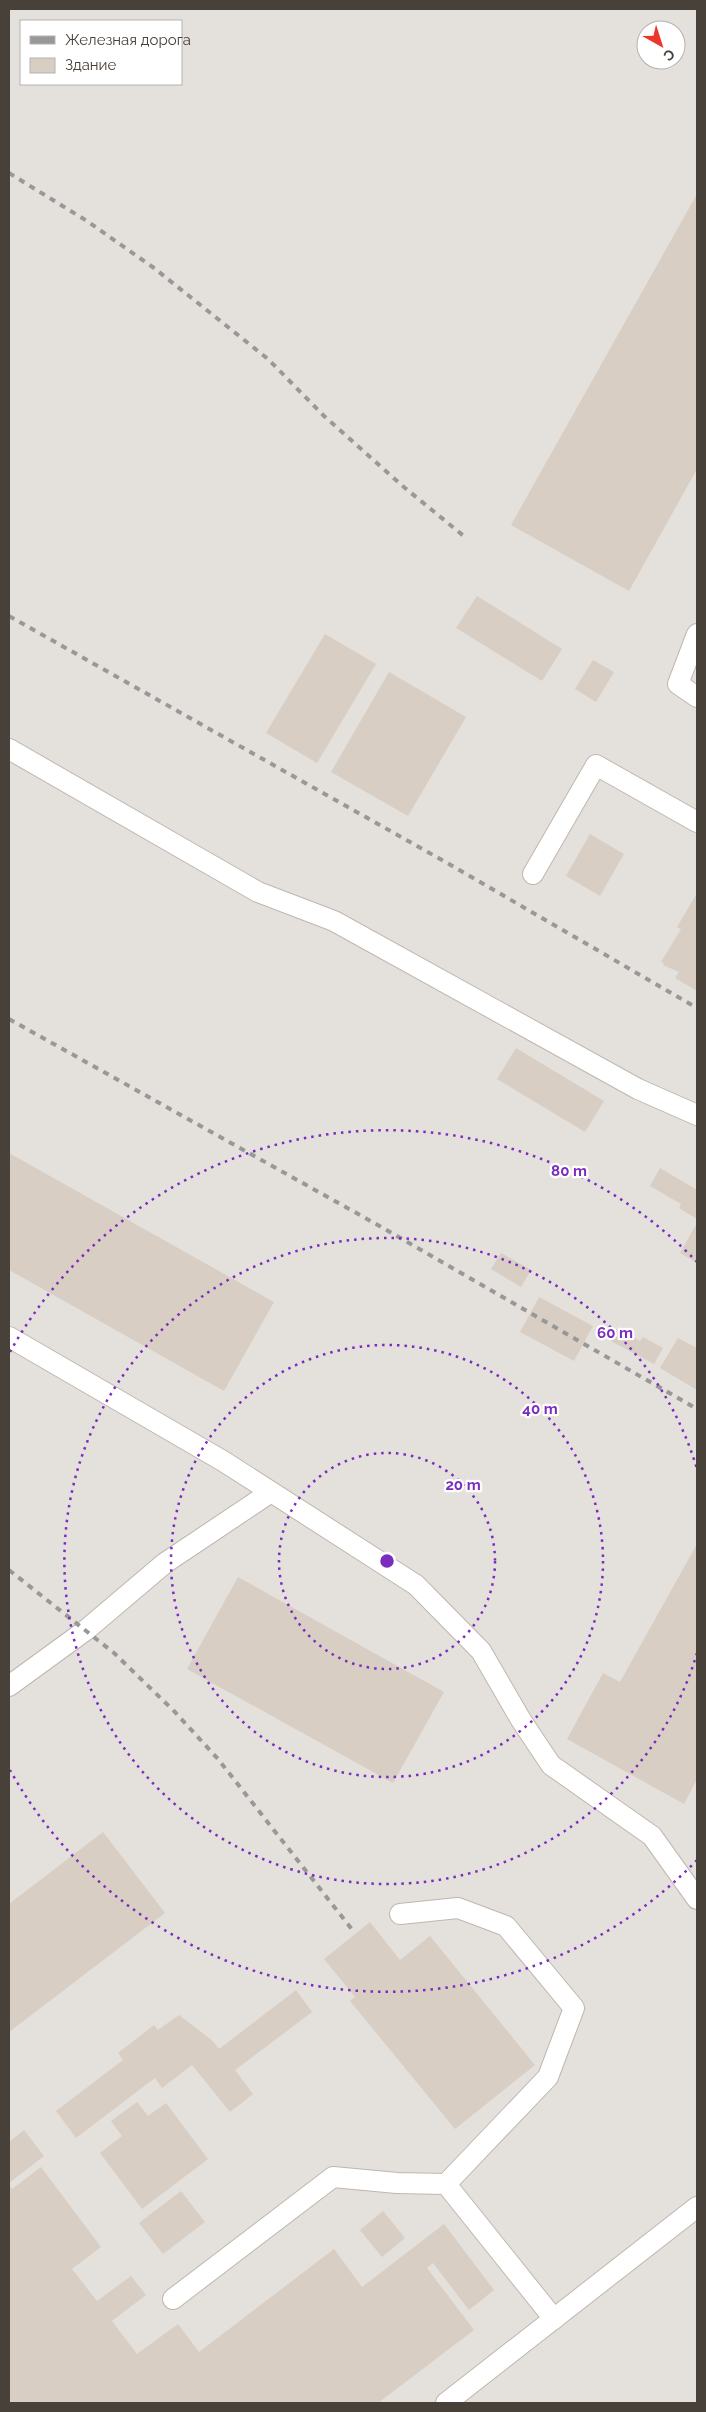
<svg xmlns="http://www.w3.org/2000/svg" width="706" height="2412" viewBox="0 0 706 2412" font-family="Raleway,sans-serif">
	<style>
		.industrial { fill: #e4e0dc; fill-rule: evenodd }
		.building { fill: #d8cec3 }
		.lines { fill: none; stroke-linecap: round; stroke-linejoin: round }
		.lane-casing { stroke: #bfb7ad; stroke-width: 22 }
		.lane { stroke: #fff; stroke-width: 20 }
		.rail { stroke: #989898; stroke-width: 4; stroke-dasharray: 6 6; stroke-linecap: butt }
		.ring { fill: none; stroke: #7b2cbf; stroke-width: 2.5; stroke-dasharray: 2.5 5 }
		.centre { fill: #7b2cbf; stroke: #fff; stroke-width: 2.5 }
		.ring-label { font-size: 15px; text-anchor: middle; font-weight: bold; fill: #7b2cbf; stroke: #fff; stroke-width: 4.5; stroke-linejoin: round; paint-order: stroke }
	</style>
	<rect width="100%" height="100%" fill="#f4f0ea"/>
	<!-- industrial -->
	<path class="industrial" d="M9,9H697V2403H9ZM21,21H181V84H21ZM646,30H676V60H646Z"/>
	<!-- building -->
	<g class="building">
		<path d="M697,194V469L629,591L511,525Z"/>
		<path d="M477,596L562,649L542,681L456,628Z"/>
		<path d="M325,634L376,664L317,763L266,733Z"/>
		<path d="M593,660L614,672L596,702L575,689Z"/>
		<path d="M389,672L466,717L408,816L331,772Z"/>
		<path d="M590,834L624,854L600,896L566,876Z"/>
		<path d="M697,893V991L675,978L679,972L663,965L664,963L661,962L681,929L677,927Z"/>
		<path d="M516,1048L604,1101L585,1132L497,1079Z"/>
		<path d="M9,1153L274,1302L224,1391L9,1270Z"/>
		<path d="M660,1168L697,1190V1219L679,1208L681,1204L650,1186Z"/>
		<path d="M697,1223V1263L680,1253Z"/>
		<path d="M501,1253L531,1270L521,1287L491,1269Z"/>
		<path d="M539,1297L593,1326L574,1361L520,1332Z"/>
		<path d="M618,1328L640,1341L643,1337L663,1348L654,1364L611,1341Z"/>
		<path d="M678,1338L697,1348V1390L660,1368Z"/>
		<path d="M697,1544V1779L684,1804L567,1739L603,1673L620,1682Z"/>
		<path d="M238,1577L444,1692L393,1783L187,1669Z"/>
		<path d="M103,1832L165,1913L9,2032V1904Z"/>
		<path d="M370,1922L400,1960L430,1936L535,2065L455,2129L350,2001L355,1997L324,1959Z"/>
		<path d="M296,1990L312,2012L235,2070L253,2094L230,2112L192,2065L162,2088L155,2078L76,2138L56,2111L123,2060L118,2053L154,2025L158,2030L179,2015L213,2041L219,2049Z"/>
		<path d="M137,2102L148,2116L166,2103L208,2159L142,2209L100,2153L122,2136L111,2121Z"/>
		<path d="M24,2130L44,2156L9,2183V2142Z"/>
		<path d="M41,2167L101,2247L72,2269L97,2301L131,2276L146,2295L112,2321L137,2354L178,2324L199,2352L334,2249L362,2287L444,2224L494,2290L469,2310L433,2263L427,2268L474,2330L378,2403H9V2185L12,2189Z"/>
		<path d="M181,2191L205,2222L163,2254L139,2223Z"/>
		<path d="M383,2211L405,2238L382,2257L360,2230Z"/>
	</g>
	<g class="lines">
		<!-- lane casing -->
		<g class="lane-casing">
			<g id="lane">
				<path d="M697,634L678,684L697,697"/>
				<path d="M9,749L258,892L334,921L638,1089L697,1115"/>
				<path d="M533,874L596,765L697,822"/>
				<path d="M9,1337L223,1461L416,1585L481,1651L521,1720L551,1765L652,1836L697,1899"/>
				<path d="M9,1686L86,1630L165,1563L271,1492"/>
				<path d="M400,1914L458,1908L506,1926L574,2008L548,2077L446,2184"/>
				<path d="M173,2299L333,2177L397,2183L446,2184L554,2319"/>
				<path d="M446,2403L697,2207"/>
			</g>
		</g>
		<!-- lane -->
		<use href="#lane" class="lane"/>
		<!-- rail -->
		<g class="rail">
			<path d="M9,173L87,221L154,268L268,359L324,416L405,488L465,537"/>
			<path d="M9,616L449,864L697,1008"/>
			<path d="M9,1019L376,1224L697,1409"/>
			<path d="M9,1570L114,1653L174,1711L218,1759L354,1932"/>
		</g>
	</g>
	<!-- distance rings -->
	<g class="ring">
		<circle cx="387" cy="1561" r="108"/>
		<circle cx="387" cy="1561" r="216"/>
		<path d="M697 1653A323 323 0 1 1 697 1469"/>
		<path d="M697 1860A431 431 0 0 1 10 1770M10 1352A431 431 0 0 1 697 1262"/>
	</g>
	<circle cx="387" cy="1561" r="8" class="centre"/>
	<g class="ring-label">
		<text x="569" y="1176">80 m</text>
		<text x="615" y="1338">60 m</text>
		<text x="540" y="1414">40 m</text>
		<text x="463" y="1490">20 m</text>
	</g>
	<!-- border -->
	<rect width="706" height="2412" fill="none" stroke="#484139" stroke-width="20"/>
	<!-- legend -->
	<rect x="20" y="20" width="162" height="65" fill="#ffffff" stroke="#b6b3b0"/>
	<rect x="30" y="36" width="25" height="8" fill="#989898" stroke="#b6b3b0"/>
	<text x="65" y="45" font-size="15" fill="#484139">Железная дорога</text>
	<rect x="30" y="58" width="25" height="15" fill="#d8cec3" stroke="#b6b3b0"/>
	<text x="65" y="70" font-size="15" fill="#484139">Здание</text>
	<!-- north arrow -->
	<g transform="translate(661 45) rotate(141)"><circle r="24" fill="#ffffff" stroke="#b6b3b0"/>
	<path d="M0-4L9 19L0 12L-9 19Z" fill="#ed3629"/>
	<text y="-8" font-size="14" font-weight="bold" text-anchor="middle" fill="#484139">С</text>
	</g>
</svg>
